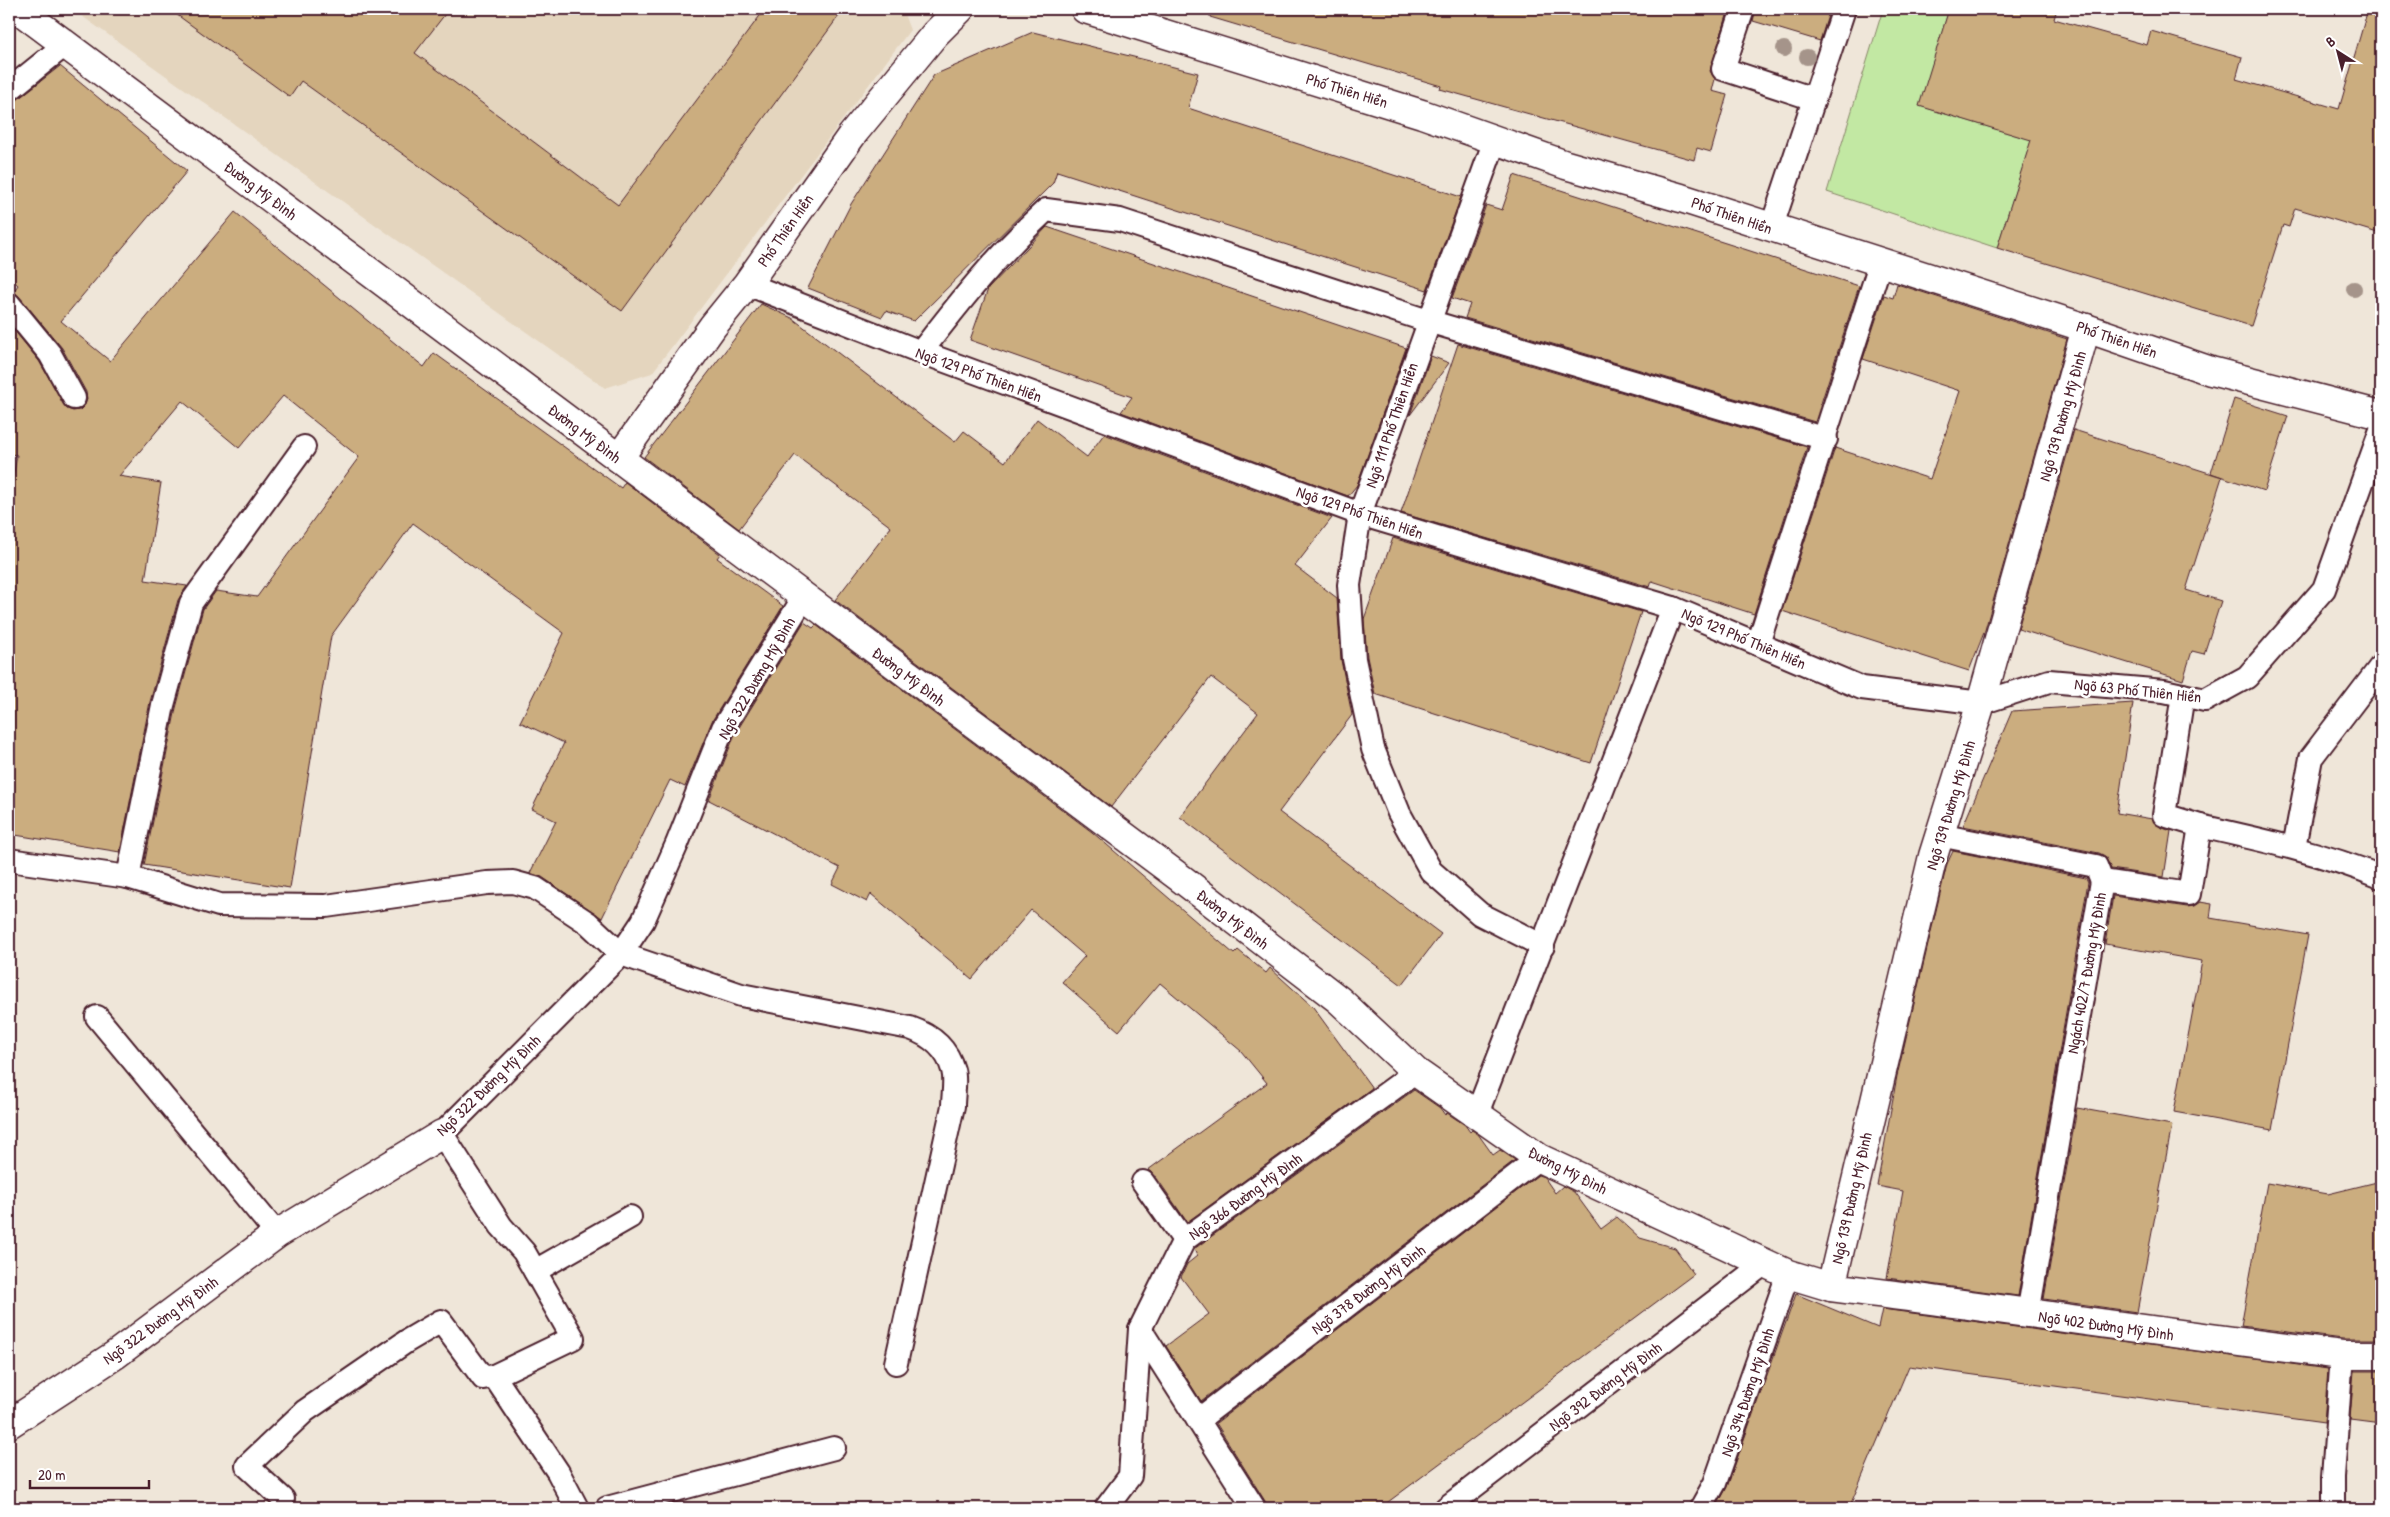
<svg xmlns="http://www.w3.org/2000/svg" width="2390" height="1517" viewBox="0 0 2390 1517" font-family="'Patrick Hand',sans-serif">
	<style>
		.built { fill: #e4d5be }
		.green { fill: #c2e8a3; stroke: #868467 }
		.building { fill: #cbad7f; stroke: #4a1f2b }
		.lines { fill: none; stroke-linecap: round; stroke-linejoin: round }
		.lane-casing { stroke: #4a1f2b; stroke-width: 26 }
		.street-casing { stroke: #4a1f2b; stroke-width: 31 }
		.secondary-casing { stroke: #4a1f2b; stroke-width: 31 }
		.lane { stroke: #fff; stroke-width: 22 }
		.street { stroke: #fff; stroke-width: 28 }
		.secondary { stroke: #fff; stroke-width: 28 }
		.tree { fill: #a5948a }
		.labels { text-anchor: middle; stroke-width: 5; stroke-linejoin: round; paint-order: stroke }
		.street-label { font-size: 16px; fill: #4a1f2b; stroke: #fff }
	</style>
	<rect width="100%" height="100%" fill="#efe6d9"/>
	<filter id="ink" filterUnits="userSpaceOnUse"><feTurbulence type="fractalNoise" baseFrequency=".02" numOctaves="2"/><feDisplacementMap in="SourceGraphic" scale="10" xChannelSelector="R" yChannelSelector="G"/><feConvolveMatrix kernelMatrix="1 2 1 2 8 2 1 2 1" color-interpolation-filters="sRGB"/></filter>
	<g filter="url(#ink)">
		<!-- built -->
		<path class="built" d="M72,9H902L910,30L652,373L605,388Z"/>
		<!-- green -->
		<path class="green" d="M1883,9H1949L1920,106L2022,137L2044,101L1997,248L1827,192Z"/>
		<!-- building -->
		<g class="building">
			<path d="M169,9H449L415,53L618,205L765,9H844L622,311L301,81L290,97Z"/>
			<path d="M1211,9H1729L1710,71L1715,79L1712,91L1727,95L1711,152L1697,148L1694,160L1440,89L1441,86L1210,17Z"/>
			<path d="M1756,9H1830L1820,41L1753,21Z"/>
			<path d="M1949,9H2057L2054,19L2147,45L2151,31L2242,57L2236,79L2339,109L2368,9H2381V234L2295,208L2289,227L2283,225L2251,326L1997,248L2031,140L1919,106Z"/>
			<path d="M1033,32L1198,73L1188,108L1461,197L1427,290L1057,171L1053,183L914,321L886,311L882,317L808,288L851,204L934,75Z"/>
			<path d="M60,66L187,171L61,321L110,361L235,212L424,367L434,353L621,488L625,482L720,554L717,558L783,606L712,721L685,787L670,780L602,918L542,877L530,873L556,821L532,809L564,743L520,722L564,633L413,523L331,636L290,888L144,865L176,708L203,609L216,591L257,597L359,457L283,396L239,448L182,401L119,476L161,483L145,580L187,586L178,600L150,702L120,852L9,834V501L17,455L9,454V324L39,361L67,409L73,411L80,410L85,405L87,399L86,392L62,348L19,296L13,292L18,285L9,277V111L18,99Z"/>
			<path d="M1514,175L1859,286L1815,422L1465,318L1470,304L1452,298L1486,205L1502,210Z"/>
			<path d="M1047,227L1406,348L1357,485L1348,496L1121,412L1132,397L970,340L988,289Z"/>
			<path d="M1897,284L2067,339L1985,630L1969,671L1782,611L1835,448L1930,479L1960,391L1863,359L1884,295L1893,298Z"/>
			<path d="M761,304L792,318L955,442L964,431L1005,462L1037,419L1087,457L1104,434L1332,518L1295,566L1337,598L1341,660L1352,715L1279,812L1441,934L1402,985L1180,817L1258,713L1211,677L1111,807L835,600L891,527L795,455L739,529L644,457Z"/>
			<path d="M1458,344L1807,447L1754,614L1652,581L1650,587L1401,513Z"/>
			<path d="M1431,356L1449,363L1410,415Z"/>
			<path d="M2234,399L2288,416L2264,491L2211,473Z"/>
			<path d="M2074,430L2222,477L2186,590L2221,601L2204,654L2192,651L2183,680L2018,629Z"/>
			<path d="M1393,538L1641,612L1591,763L1375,694L1367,657L1364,619Z"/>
			<path d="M804,622L813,628L816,625L1092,832L1234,954L1238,950L1266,973L1270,968L1313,1007L1372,1088L1187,1222L1154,1174L1148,1170L1267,1083L1241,1051L1160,983L1119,1031L1062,982L1085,956L1031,910L972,979L871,894L867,902L832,884L840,868L709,800L735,734Z"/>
			<path d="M2133,703L2117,813L2152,819L2160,827L2171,831L2164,877L2111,869L2105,856L2099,853L1963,826L2012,711Z"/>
			<path d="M1953,851L2086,878L2088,882L2018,1296L1887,1278L1903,1191L1877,1186L1897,1076L1947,864Z"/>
			<path d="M2113,896L2187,907L2194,906L2200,902L2212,904L2210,918L2308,935L2272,1130L2174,1112L2202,961L2105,944Z"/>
			<path d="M1414,1090L1440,1108L1445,1115L1447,1113L1465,1125L1470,1132L1472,1130L1478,1134L1493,1155L1500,1150L1515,1160L1201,1401L1166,1346L1209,1314L1181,1277L1187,1264L1197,1256L1194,1249Z"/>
			<path d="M2077,1108L2172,1125L2137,1312L2044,1299Z"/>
			<path d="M1538,1175L1544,1177L1555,1193L1563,1186L1574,1192L1601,1229L1617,1217L1640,1238L1675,1248L1694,1274L1380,1508H1267L1265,1501L1216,1423Z"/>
			<path d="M2381,1181V1339H2343L2241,1326L2267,1183L2328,1194Z"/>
			<path d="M1796,1294L1878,1328L1882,1309L2328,1369L2324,1423L1909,1366L1849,1508H1716L1727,1487Z"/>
			<path d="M2354,1371H2381V1423L2350,1419Z"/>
		</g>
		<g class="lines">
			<!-- lane casing -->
			<g class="lane-casing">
				<g id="lane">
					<path d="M1743,9L1723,69L1814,99"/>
					<path d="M9,90L66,44"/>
					<path d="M1495,140L1360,514L1349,585L1354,659L1373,749L1399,813L1431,871L1480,914L1543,946"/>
					<path d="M1771,229L1844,9"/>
					<path d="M747,284L921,352L1360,514L1673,608L1862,688L1981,703L2049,681L2164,691L2205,700L2247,677L2324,589L2381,430"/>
					<path d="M9,304L50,354L74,398"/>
					<path d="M921,352C961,300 997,255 1046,210L1120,220L1428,321L1826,439"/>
					<path d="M1758,644L1880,264"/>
					<path d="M2183,695L2164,815L2200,826"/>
					<path d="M1939,835L2096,866L2102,881"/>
					<path d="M2294,847L2311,758L2381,666"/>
					<path d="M9,860L128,877L219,905L326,906L487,883L513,882L535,888L588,923L621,954L741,995L910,1028C930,1035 947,1048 953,1070C956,1080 953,1095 953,1106L896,1363"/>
					<path d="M128,877L163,705L191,603L304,447"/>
					<path d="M97,1017L277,1234"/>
					<path d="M1476,1116L1673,608"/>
					<path d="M1143,1182L1184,1240"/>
					<path d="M535,1271L630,1217"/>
					<path d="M2028,1314L2102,881L2189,894L2200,826C2263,840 2322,853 2381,877"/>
					<path d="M1140,1329L1254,1508"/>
					<path d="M1198,1420L1539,1158"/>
					<path d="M283,1499L247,1466L305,1411L407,1341L441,1321L483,1378L494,1376"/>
					<path d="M577,1508L558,1472L494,1376L573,1338L524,1252L501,1226L442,1134L621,954L643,921L677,844L723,728L804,597"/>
					<path d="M607,1508L834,1448"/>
					<path d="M1106,1508L1130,1476L1140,1329L1184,1240L1416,1072"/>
					<path d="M1446,1508L1765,1263"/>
					<path d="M1701,1508L1715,1483L1788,1274"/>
					<path d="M2333,1508V1477L2342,1355"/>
				</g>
			</g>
			<!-- street casing -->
			<g class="street-casing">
				<g id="street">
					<path d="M1085,9L1422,114L1566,165L1681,198L2086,328L2211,371L2381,415"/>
					<path d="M2086,328L1981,703L1933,856L1831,1287C2001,1308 2171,1334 2342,1355H2381"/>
					<path d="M619,458L713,326L747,284L852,135L935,34L960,9"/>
					<path d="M9,1424L115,1355L277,1234L442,1134"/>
				</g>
			</g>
			<!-- secondary casing -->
			<g class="secondary-casing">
				<path id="secondary" d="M18,9L1187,883L1339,1000L1416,1072L1539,1158L1788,1274L1831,1287"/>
			</g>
			<!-- lane -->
			<use href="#lane" class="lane"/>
			<!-- street -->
			<use href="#street" class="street"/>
			<!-- secondary -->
			<use href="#secondary" class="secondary"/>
		</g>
		<!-- trees -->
		<g class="tree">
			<circle cx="1784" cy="49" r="8"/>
			<circle cx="1807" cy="57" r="8"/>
			<circle cx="2354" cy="289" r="8"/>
		</g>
	</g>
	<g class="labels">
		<!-- street labels -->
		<g class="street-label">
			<text transform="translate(1347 90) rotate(17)" y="6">Phố Thiên Hiền</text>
			<text transform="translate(261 190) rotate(37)" y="6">Đường Mỹ Đình</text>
			<text transform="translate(1732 215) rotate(19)" y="6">Phố Thiên Hiền</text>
			<text transform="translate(785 230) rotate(-55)" y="6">Phố Thiên Hiền</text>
			<text transform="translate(2117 339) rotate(19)" y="6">Phố Thiên Hiền</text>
			<text transform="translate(979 374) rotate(20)" y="6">Ngõ 129 Phố Thiên Hiền</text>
			<text transform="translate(2062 416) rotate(-74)" y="6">Ngõ 139 Đường Mỹ Đình</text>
			<text transform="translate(1391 425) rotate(-71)" y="6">Ngõ 111 Phố Thiên Hiền</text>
			<text transform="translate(585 433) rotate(37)" y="6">Đường Mỹ Đình</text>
			<text transform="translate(1360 512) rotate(19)" y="6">Ngõ 129 Phố Thiên Hiền</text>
			<text transform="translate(1744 638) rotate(23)" y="6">Ngõ 129 Phố Thiên Hiền</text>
			<text transform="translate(909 676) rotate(37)" y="6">Đường Mỹ Đình</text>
			<text transform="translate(756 678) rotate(-60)" y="6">Ngõ 322 Đường Mỹ Đình</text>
			<text transform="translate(2138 690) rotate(6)" y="6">Ngõ 63 Phố Thiên Hiền</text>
			<text transform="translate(1950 805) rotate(-73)" y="6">Ngõ 139 Đường Mỹ Đình</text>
			<text transform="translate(1233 919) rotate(38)" y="6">Đường Mỹ Đình</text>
			<text transform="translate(2086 973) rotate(-80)" y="6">Ngách 402/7 Đường Mỹ Đình</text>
			<text transform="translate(488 1085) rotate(-44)" y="6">Ngõ 322 Đường Mỹ Đình</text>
			<text transform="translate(1568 1170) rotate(27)" y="6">Đường Mỹ Đình</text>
			<text transform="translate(1245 1196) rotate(-36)" y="6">Ngõ 366 Đường Mỹ Đình</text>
			<text transform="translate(1851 1198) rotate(-77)" y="6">Ngõ 139 Đường Mỹ Đình</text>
			<text transform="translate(1368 1289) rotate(-37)" y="6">Ngõ 378 Đường Mỹ Đình</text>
			<text transform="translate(160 1320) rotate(-36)" y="6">Ngõ 322 Đường Mỹ Đình</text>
			<text transform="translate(2106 1325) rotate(8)" y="6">Ngõ 402 Đường Mỹ Đình</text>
			<text transform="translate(1605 1386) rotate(-37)" y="6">Ngõ 392 Đường Mỹ Đình</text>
			<text transform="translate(1747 1392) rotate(-71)" y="6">Ngõ 394 Đường Mỹ Đình</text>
		</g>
	</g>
	<!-- margin -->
	<rect width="2390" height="1517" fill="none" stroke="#fff" stroke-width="30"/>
	<rect x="15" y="15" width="2360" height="1487" fill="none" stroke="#4a1f2b" stroke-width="2" filter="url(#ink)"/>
	<!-- north arrow -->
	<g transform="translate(2338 52) rotate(324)" stroke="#ffffff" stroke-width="4" paint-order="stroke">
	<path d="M0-4L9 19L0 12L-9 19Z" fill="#4a1f2b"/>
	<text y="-8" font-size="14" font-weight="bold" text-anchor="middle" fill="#4a1f2b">B</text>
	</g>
	<!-- scale -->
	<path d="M30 1480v8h119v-8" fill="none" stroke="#4a1f2b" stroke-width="2.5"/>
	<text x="38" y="1480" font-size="15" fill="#4a1f2b" stroke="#ffffff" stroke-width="4" paint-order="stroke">20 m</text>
</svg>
